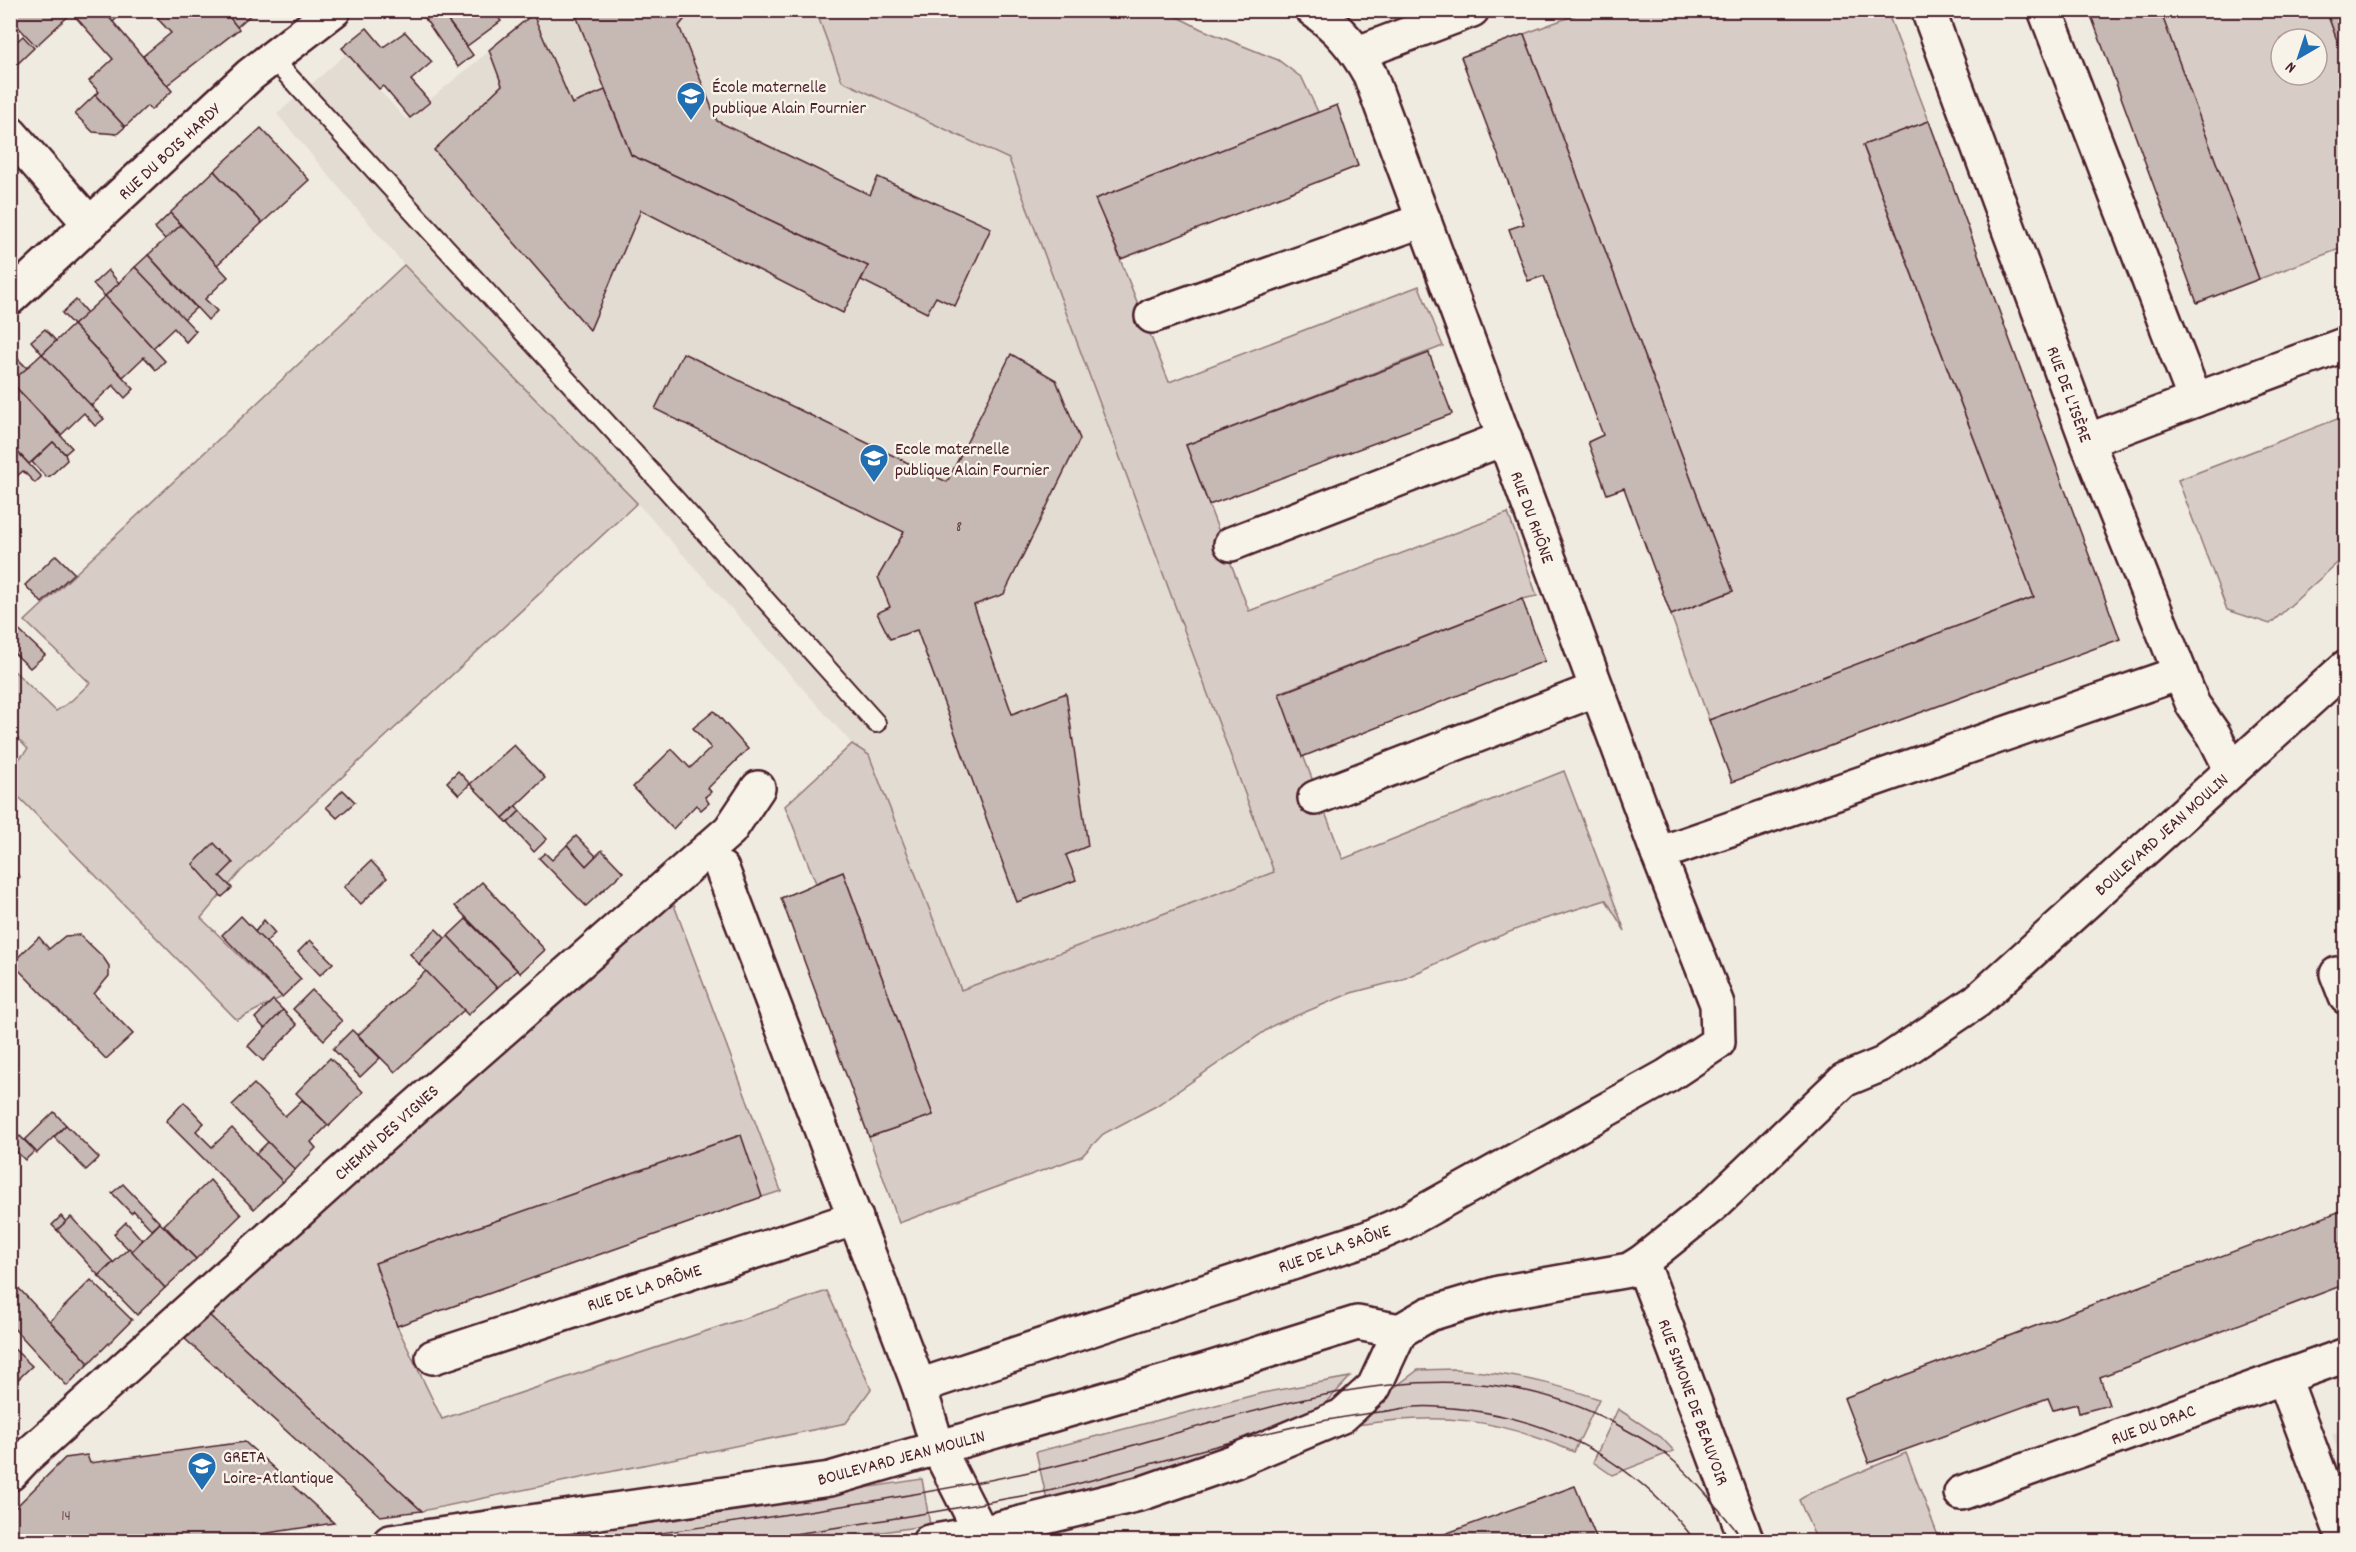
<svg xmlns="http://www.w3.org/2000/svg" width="2356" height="1552" viewBox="0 0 2356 1552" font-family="Dekko,sans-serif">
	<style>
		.built { fill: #e3dcd2 }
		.green { fill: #d8cdc6; stroke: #917678; stroke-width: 1.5; fill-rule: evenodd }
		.building { fill: #c6b8b3; stroke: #4a1f2b; stroke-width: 1.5 }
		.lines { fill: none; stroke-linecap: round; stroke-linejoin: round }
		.lane-casing { stroke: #4a1f2b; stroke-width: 22 }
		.street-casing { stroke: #4a1f2b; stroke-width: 38 }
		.primary-casing { stroke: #4a1f2b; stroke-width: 38 }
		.lane { stroke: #f7f3e8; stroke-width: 18 }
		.street { stroke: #f7f3e8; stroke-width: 33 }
		.primary { stroke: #f7f3e8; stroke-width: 33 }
		.tram { stroke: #4a1f2b; stroke-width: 1.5 }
		.labels { text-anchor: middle; stroke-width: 5; stroke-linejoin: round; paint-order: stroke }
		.number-label { font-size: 15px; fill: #69454d }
		.poi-label { font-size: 18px; fill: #4a1f2b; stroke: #f7f3e8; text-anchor: start }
		.street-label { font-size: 18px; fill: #4a1f2b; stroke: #f7f3e8 }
	</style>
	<rect width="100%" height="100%" fill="#f0ebe0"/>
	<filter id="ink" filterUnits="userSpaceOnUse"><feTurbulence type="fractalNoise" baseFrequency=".0167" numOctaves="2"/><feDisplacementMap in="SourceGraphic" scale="12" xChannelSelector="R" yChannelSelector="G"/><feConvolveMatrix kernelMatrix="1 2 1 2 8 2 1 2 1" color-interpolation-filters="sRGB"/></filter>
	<g filter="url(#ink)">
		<!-- built -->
		<g class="built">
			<path d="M538,11H816L842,81L1009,159L1274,872L960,990L869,755L852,744L637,503L404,265L277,114L346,54L406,119Z"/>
			<path d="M2345,1429H2346L2345,1472L2332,1434Z"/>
		</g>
		<!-- green -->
		<g class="green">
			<path d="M816,11H1166L1201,29L1278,60L1302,78L1318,112L1096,199L1169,382L1419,286L1443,346L1186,445L1249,611L1508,513L1537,596L1522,599L1279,693L1343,859L1564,771L1625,931L1606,900L1535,922L1472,947L1401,980L1351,993L1274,1025L1156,1106L1103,1134L1082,1156L899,1223L869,1137L933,1115L843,872L816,883L785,806L852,744L869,755L961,990L1274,872L1009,159L842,81Z"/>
			<path d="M1586,11H1887L1929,121L1863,146L2034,597L1709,720L1671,615L1733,591L1524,34Z"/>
			<path d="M2160,11H2326L2338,42L2345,39V247L2259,279ZM2281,39H2317V75H2281Z"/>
			<path d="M404,265L637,503L241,871L201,918L282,997L237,1020L11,789V768L28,749L11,732L10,667L56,711L71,701L90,683L25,621Z"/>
			<path d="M2345,416V556L2270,624L2227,610L2178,480Z"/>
			<path d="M671,897L781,1191L762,1197L740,1135L376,1263L397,1326L442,1419L827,1291L871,1389L846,1423L422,1511L209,1315Z"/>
			<path d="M1455,1369C1509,1374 1548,1381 1599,1399L1574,1452C1495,1418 1442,1412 1357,1425L1383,1396L1418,1370Z"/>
			<path d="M1350,1377L1327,1402L1303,1420L1049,1509L1036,1452L1262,1393Z"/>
			<path d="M1618,1409L1661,1437L1674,1451L1612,1475L1593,1462Z"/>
			<path d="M1906,1453L1940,1541H1817L1799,1500L1810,1493Z"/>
			<path d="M922,1479L930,1525L820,1541L515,1542Z"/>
		</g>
		<!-- building -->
		<g class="building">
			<path d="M17,10H75L36,46L10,18Z"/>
			<path d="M75,10H103L172,91L151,110L147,106L125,127L95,95L99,92L89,81L113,59L72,13Z"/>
			<path d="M103,10H125L113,22Z"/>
			<path d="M166,10H224L239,29L167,85L143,56L171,33L157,18Z"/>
			<path d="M224,10H256L237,27Z"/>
			<path d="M419,10H440L473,55L458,67Z"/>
			<path d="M440,10H493L501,21L467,46Z"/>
			<path d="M574,10H692L679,26L717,121L870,195L878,177L991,228L955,306L936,297L927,313L861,280L868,266L631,155Z"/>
			<path d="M2089,10H2160L2259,279L2197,303Z"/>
			<path d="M2326,10H2346V39L2338,43Z"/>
			<path d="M533,14L572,104L605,90L631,155L868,266L843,313L641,210L590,330L434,150L502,85L489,50Z"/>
			<path d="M367,28L383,47L405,32L432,62L411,80L430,102L410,118L383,86L379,89L342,48Z"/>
			<path d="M1524,34L1733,591L1671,615L1624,488L1607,494L1588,442L1603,435L1544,276L1528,281L1509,229L1524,224L1461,57Z"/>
			<path d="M23,36L34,48L11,70L10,47Z"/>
			<path d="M95,95L125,127L117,134L93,132L75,114Z"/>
			<path d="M1337,105L1358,166L1121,259L1095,199Z"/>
			<path d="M1929,121L2120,639L1732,782L1709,720L2034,597L1863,145Z"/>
			<path d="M261,128L309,180L262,223L214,171Z"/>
			<path d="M214,171L262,223L217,265L170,213Z"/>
			<path d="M170,213L181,225L165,239L155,228Z"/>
			<path d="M181,225L228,277L205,299L217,311L208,320L148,255Z"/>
			<path d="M148,255L196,308L184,319L135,267Z"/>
			<path d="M135,267L196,331L186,342L174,328L153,348L105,296Z"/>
			<path d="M108,270L119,283L105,296L93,284Z"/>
			<path d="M105,296L165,361L156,370L144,357L123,377L73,325Z"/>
			<path d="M76,300L87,313L73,325L62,313Z"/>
			<path d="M73,325L134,389L125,398L113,385L91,406L42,354Z"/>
			<path d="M45,329L56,341L42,354L31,341Z"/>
			<path d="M683,353L947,482L1011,354L1056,380L1080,439L1004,594L974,605L1012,714L1066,693L1088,846L1066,855L1076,880L1017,902L917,630L890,639L877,613L890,607L878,577L904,532L655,409Z"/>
			<path d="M1429,353L1452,414L1209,505L1186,445Z"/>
			<path d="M42,354L104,419L95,426L84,413L61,435L11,382Z"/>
			<path d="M15,356L27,368L11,382L10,360Z"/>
			<path d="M11,382L72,448L65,454L53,442L29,464L10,444Z"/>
			<path d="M53,442L65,454L67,460L50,476L46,477L32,462Z"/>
			<path d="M10,444L41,477L35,483L23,471L10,482Z"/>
			<path d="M56,555L74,573L42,603L25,585Z"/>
			<path d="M1522,599L1545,661L1302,757L1279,694Z"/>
			<path d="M10,622L45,655L30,668L10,649Z"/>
			<path d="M714,711L748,749L708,788L711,792L705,797L709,803L701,810L696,805L673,829L633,787L672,749L690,768L711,748L693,728Z"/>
			<path d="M514,745L545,778L503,818L470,784Z"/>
			<path d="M458,771L470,784L459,795L447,782Z"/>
			<path d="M343,790L355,802L337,818L326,807Z"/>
			<path d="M516,806L520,811L508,823L503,818Z"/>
			<path d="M520,811L547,839L534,852L508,823Z"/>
			<path d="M576,836L596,856L586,866L567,845Z"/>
			<path d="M214,843L233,863L220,876L232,888L222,897L193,864Z"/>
			<path d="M567,845L586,866L602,850L623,872L586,906L539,858L545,853L552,860Z"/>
			<path d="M371,861L387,878L361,904L344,887Z"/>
			<path d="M10,867L20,877L10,886Z"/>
			<path d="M843,872L933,1115L869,1137L781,898Z"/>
			<path d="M482,882L545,950L520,973L455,906Z"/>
			<path d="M241,916L301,979L282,997L222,935Z"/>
			<path d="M466,919L517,970L497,988L448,936Z"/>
			<path d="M264,920L275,933L266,942L255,932Z"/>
			<path d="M436,929L445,938L419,964L410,954Z"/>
			<path d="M80,935L103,957L109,966V976L94,994L133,1034L106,1059L12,963L39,937L49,949L65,936Z"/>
			<path d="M448,936L497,988L468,1015L419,964Z"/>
			<path d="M310,940L333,963L320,975L298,952Z"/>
			<path d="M426,971L464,1010L395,1072L358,1035Z"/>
			<path d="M312,990L342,1021L324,1040L293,1009Z"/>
			<path d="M273,1000L283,1010L266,1030L255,1018Z"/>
			<path d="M283,1010L297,1025L263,1061L248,1046Z"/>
			<path d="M352,1030L380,1058L360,1077L333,1049Z"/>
			<path d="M330,1058L363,1092L329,1126L296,1093Z"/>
			<path d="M254,1084L285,1116L302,1100L328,1125L311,1142L316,1148L295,1170L232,1105Z"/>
			<path d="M184,1102L204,1123L196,1131L212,1147L232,1128L283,1182L254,1209L166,1121Z"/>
			<path d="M54,1112L66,1125L37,1153L25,1140Z"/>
			<path d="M66,1125L99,1158L86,1170L54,1137Z"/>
			<path d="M741,1135L762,1197L397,1326L375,1263Z"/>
			<path d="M20,1136L35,1151L25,1160L10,1145Z"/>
			<path d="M268,1142L295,1170L283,1182L256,1154Z"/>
			<path d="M210,1180L241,1215L196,1259L164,1225Z"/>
			<path d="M123,1184L160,1223L152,1230L134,1211L131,1213L112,1193Z"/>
			<path d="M2346,1209V1284L2100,1377L2109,1405L2079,1413L2077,1404L2053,1410L2048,1398L1869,1463L1844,1398Z"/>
			<path d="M61,1216L66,1222L57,1230L52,1225Z"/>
			<path d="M71,1217L113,1262L99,1276L57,1230Z"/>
			<path d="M126,1222L142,1240L131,1252L114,1234Z"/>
			<path d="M160,1223L196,1259L165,1288L131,1252Z"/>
			<path d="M129,1248L165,1288L137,1315L99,1276Z"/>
			<path d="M10,1279L89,1363L67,1386L10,1324Z"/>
			<path d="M91,1280L132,1320L89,1363L50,1321Z"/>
			<path d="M209,1315L422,1511L380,1516L185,1339Z"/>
			<path d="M10,1345L32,1366L10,1387Z"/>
			<path d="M245,1442L334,1523L209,1542H10V1513L65,1458L87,1455L90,1463Z"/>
			<path d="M1575,1486L1598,1542H1423Z"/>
		</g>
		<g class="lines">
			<!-- lane casing -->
			<g class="lane-casing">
				<path id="lane" d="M271,57L623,441L876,723"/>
			</g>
			<!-- street casing -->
			<g class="street-casing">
				<g id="street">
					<path d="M1928,10L2087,441L2193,705L2214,735L2231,769"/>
					<path d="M2045,10L2195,400L2346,344"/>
					<path d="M1358,53L1472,10"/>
					<path d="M10,133L90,224"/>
					<path d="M10,298L250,75L334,10"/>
					<path d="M1152,316L1424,220"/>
					<path d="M2087,441L2195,400"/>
					<path d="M1231,544L1505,438"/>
					<path d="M1315,798L1597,689"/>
					<path d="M1658,854L2180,673"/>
					<path d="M722,869L919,1386L938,1448L981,1533"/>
					<path d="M2337,974L2346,997"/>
					<path d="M1642,1262L1747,1542"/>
					<path d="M433,1357L856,1218"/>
					<path d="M2284,1378L2345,1542"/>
					<path d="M919,1386L1368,1238L1403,1223L1667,1076L1718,1042L1717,1004L1658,854L1370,75C1354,46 1339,29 1313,10"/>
					<path d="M10,1474L26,1457L399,1121L730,830L758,788"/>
					<path d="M1961,1493L2346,1355"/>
				</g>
			</g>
			<!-- primary casing -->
			<g class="primary-casing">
				<g id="primary">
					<path d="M390,1542L830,1479L1206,1370L1357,1323L1400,1331"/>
					<path d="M929,1542L981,1533L1143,1493L1235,1461L1342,1416L1374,1387L1400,1331L1429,1314L1499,1293L1629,1270L1642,1262L1714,1204L1844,1080L1883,1064L1977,1001L2346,667"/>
				</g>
			</g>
			<!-- lane -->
			<use href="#lane" class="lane"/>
			<!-- street -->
			<use href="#street" class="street"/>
			<!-- primary -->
			<use href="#primary" class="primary"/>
			<!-- tram -->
			<g class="tram">
				<path d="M601,1542C750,1519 900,1501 1047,1468C1230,1426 1434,1326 1616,1424C1633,1434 1652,1443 1668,1456C1697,1480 1721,1513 1746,1542"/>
				<path d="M743,1542C823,1529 904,1518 984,1503C1007,1498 1031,1495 1053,1490C1162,1463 1267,1426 1379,1412C1391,1411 1402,1408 1414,1407C1433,1405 1452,1408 1470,1410C1562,1423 1639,1466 1696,1542"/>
			</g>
		</g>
	</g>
	<!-- icons -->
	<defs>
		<g id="school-pin" transform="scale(1.5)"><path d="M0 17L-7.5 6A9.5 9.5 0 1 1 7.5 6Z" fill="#1f6fb2" stroke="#f7f3e8"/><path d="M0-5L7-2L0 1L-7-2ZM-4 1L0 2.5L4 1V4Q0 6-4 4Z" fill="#fff"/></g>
	</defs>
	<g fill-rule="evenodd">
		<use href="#school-pin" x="691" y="96"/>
		<use href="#school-pin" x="874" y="458"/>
		<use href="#school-pin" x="202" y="1466"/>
	</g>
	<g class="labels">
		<!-- number labels -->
		<g class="number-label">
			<text x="959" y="531">8</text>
			<text x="66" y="1520">14</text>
		</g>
		<!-- poi labels -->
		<g class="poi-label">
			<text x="712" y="92">École maternelle<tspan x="712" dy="21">publique Alain Fournier</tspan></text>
			<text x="895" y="454">Ecole maternelle<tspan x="895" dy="21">publique Alain Fournier</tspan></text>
			<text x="223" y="1462">GRETA<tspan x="223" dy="21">Loire-Atlantique</tspan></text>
		</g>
		<!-- street labels -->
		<g class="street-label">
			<text transform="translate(169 151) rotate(-43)" y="6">RUE DU BOIS HARDY</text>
			<text transform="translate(2070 394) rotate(70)" y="6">RUE DE L'ISÈRE</text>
			<text transform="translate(1533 517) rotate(70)" y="6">RUE DU RHÔNE</text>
			<text transform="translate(2161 834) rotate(-42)" y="6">BOULEVARD JEAN MOULIN</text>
			<text transform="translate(386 1132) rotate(-42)" y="6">CHEMIN DES VIGNES</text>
			<text transform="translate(1334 1248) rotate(-19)" y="6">RUE DE LA SAÔNE</text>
			<text transform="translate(644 1287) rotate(-18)" y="6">RUE DE LA DRÔME</text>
			<text transform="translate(1694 1402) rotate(70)" y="6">RUE SIMONE DE BEAUVOIR</text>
			<text transform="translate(2153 1424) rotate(-20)" y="6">RUE DU DRAC</text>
			<text transform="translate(901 1457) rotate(-15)" y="6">BOULEVARD JEAN MOULIN</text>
		</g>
	</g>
	<!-- margin -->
	<rect width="2356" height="1552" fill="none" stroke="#f7f3e8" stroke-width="36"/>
	<rect x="18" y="18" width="2320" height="1516" fill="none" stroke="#4a1f2b" stroke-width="2" filter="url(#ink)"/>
	<!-- north arrow -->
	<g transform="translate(2299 57) rotate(219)"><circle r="28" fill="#f7f3e8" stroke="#b29e9c" stroke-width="1.5"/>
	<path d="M0-4.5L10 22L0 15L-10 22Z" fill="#1f6fb2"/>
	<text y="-9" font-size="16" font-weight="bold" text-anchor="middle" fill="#4a1f2b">N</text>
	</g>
</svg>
